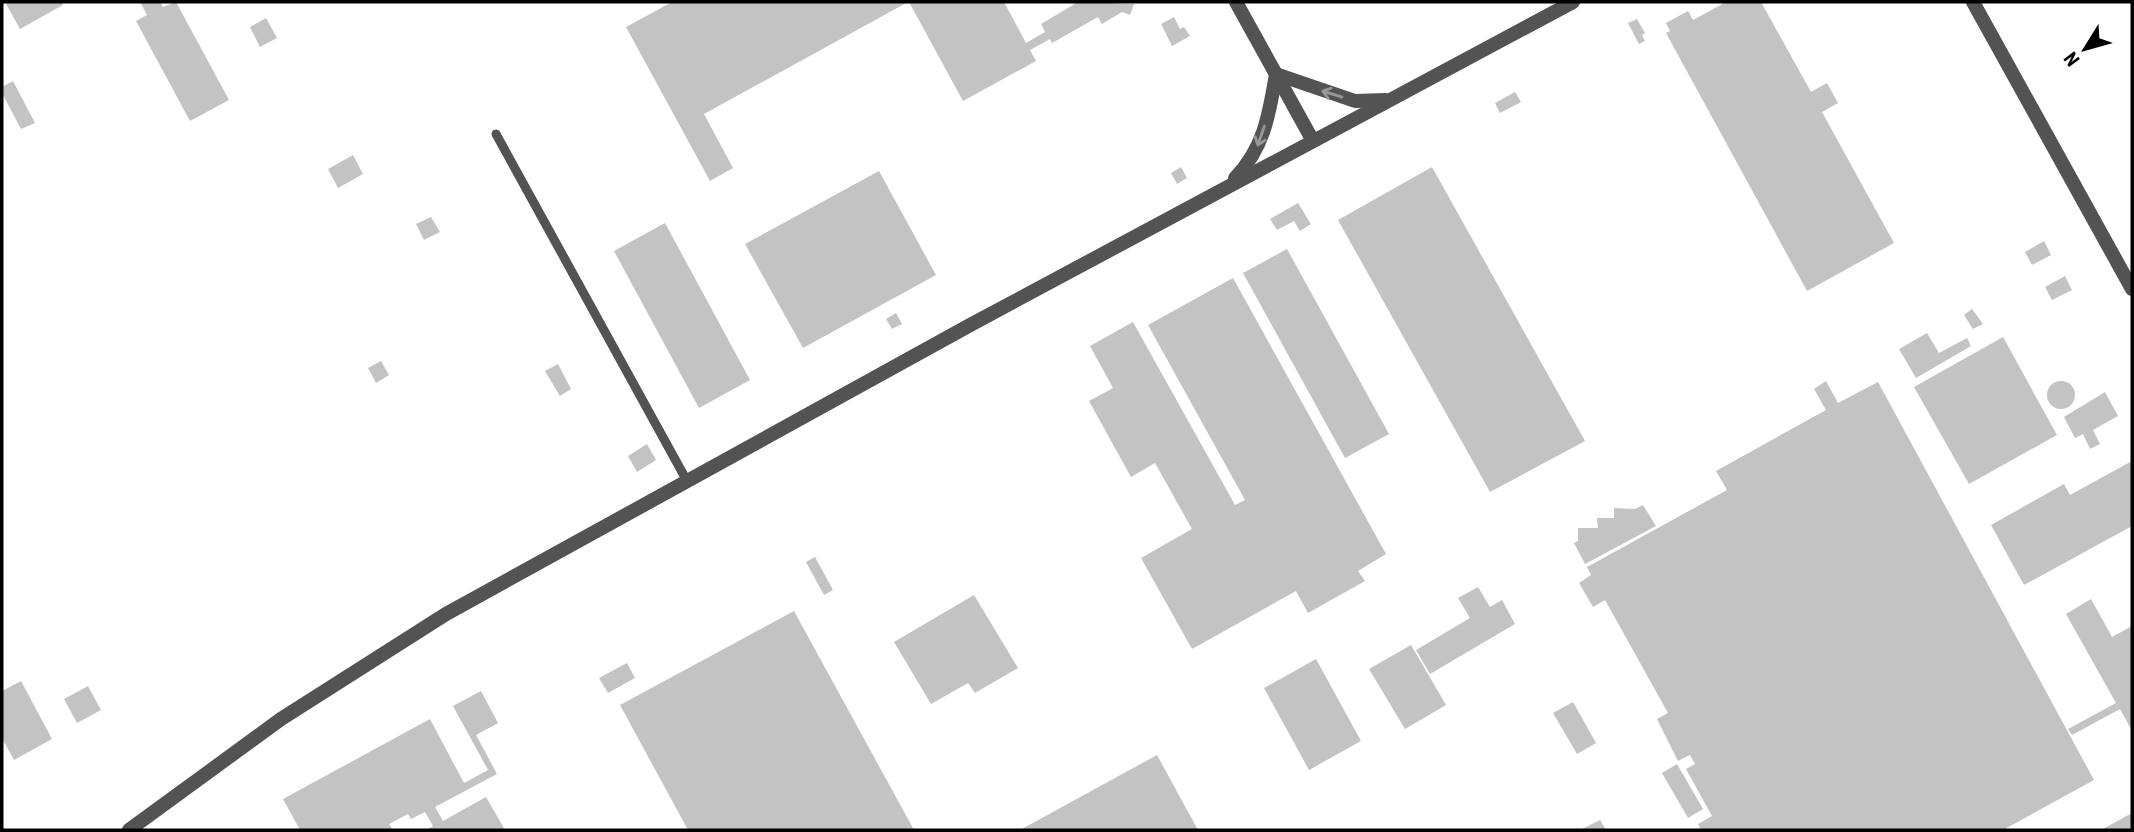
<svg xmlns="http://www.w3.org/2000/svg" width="2134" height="832" viewBox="0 0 2134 832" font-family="'Roboto Condensed',sans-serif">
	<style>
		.building { fill: #c3c3c3 }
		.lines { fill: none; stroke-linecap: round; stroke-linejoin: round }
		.service { stroke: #535353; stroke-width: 9 }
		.minor { stroke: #535353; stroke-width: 14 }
		.oneway { stroke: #989898 }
	</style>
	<rect width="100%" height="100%" fill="#fff"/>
	<!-- building -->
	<g class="building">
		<path d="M5,2H61L63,5L20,29Z"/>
		<path d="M140,2H160L163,7L176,2L229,100L190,121L136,21L147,15Z"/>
		<path d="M672,2H908L704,114L733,168L710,181L626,27Z"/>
		<path d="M909,2H1004L1026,43L1045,32L1041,24L1078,2L1134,4L1130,15L1122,12L1102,24L1098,17L1052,43L1050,39L1030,50L1036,61L963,101Z"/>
		<path d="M1726,2H1761L1811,92L1827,83L1838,103L1822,112L1894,243L1807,291L1666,33L1670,31L1666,23L1688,11L1693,20Z"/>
		<path d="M1174,17L1180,29L1184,27L1190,36L1172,46L1161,24Z"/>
		<path d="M266,18L277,38L260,47L250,27Z"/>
		<path d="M1637,19L1645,33L1642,35L1645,41L1639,44L1628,23Z"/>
		<path d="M13,81L35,123L21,129L2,93V87Z"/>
		<path d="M1515,92L1521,102L1500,113L1495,103Z"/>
		<path d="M353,155L363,174L338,188L328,169Z"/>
		<path d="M1181,167L1187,178L1177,184L1171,173Z"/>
		<path d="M1432,167L1585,441L1490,492L1338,220Z"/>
		<path d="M879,171L936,275L803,348L745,244Z"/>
		<path d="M1298,203L1311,224L1300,231L1294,221L1277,230L1270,219Z"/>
		<path d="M431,217L440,232L424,240L416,224Z"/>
		<path d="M665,223L750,380L699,408L614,251Z"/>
		<path d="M2044,241L2051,255L2032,265L2025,252Z"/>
		<path d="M1287,249L1389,434L1345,458L1243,273Z"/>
		<path d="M2065,276L2072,290L2052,300L2045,287Z"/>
		<path d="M1233,278L1386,554L1358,571L1365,581L1308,613L1296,591L1192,649L1141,558L1192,529L1155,463L1131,477L1089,401L1113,388L1090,346L1133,322L1235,505L1245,500L1148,325Z"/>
		<path d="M1972,309L1983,324L1973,329L1964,315Z"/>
		<path d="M896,313L902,324L892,329L886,319Z"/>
		<path d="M1927,333L1939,353L1967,338L1971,346L1916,378L1899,349Z"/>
		<path d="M2003,337L2057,435L1969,484L1914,387Z"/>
		<path d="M381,361L389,375L376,383L368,368Z"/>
		<path d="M558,364L571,389L560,396L545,371Z"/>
		<path d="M1826,381L1838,403L1878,382L2094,780L2003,830H1701L1698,824L1712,816L1686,769L1695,764L1690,755L1678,761L1657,719L1668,713L1605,600L1593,607L1579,583L1591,575L1587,567L1727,490L1716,471L1826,410L1814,389Z"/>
		<circle cx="2061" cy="395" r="14"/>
		<path d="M2105,392L2118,416L2093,430L2100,444L2090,449L2083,434L2075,438L2064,417Z"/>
		<path d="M647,444L656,460L637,472L628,456Z"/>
		<path d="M2132,461V526L2024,585L1991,525L2064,484L2070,495Z"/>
		<path d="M1643,505L1656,526L1585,564L1574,543L1578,541V528H1598L1597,518H1614V508L1635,509Z"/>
		<path d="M815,557L833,590L824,595L806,562Z"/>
		<path d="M1478,587L1490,607L1502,600L1515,624L1430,674L1416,650L1470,618L1458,598Z"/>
		<path d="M974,595L1018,668L975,693L968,683L931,704L894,642Z"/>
		<path d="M2091,599L2112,637L2132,626V731L2120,709L2072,735L2068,729L2116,703L2066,614Z"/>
		<path d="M794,611L914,830H688L620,705Z"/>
		<path d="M1411,645L1446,705L1405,729L1369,669Z"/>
		<path d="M1316,659L1361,741L1309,770L1264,688Z"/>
		<path d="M627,663L635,678L608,693L599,678Z"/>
		<path d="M21,681L52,739L14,760L2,738V691Z"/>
		<path d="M88,686L101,710L77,723L64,699Z"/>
		<path d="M481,691L498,723L476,735L497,774L435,807L443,821L486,797L505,830H426L433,826L425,812L411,819L408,814L389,824L393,830H300L283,799L430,719L464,783L488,770L453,706Z"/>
		<path d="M1573,702L1596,743L1577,754L1553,713Z"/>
		<path d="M1157,755L1198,830H1020Z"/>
		<path d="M1677,764L1703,809L1688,818L1662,773Z"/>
		<path d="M2132,813V830H2101Z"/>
		<path d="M1600,820L1606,830H1580Z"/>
	</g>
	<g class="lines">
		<!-- service -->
		<path class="service" d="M496,134L687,481"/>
		<!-- minor -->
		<g class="minor">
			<path d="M1236,2L1313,141"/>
			<path d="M1973,2L2132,289"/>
			<path d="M1276,74L1355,101L1386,100"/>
			<path d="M1235,178C1264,148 1269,115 1276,74"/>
			<path d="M129,830L281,719L446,614L972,324L1573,2"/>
		</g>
	</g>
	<!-- one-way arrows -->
	<defs><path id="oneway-shaft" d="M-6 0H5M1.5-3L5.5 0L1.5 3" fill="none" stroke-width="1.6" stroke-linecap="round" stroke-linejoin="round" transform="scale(1.75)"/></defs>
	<g class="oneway">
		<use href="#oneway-shaft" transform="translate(1332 94) rotate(-163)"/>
		<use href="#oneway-shaft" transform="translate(1261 136) rotate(109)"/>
	</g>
	<!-- border -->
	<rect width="2134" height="832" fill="none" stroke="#000000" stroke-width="7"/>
	<!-- north arrow -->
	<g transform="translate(2085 49) rotate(233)" stroke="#ffffff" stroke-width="5" paint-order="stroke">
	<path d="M0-5L12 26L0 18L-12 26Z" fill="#000000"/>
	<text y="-10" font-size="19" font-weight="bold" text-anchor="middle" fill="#000000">N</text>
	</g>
</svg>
